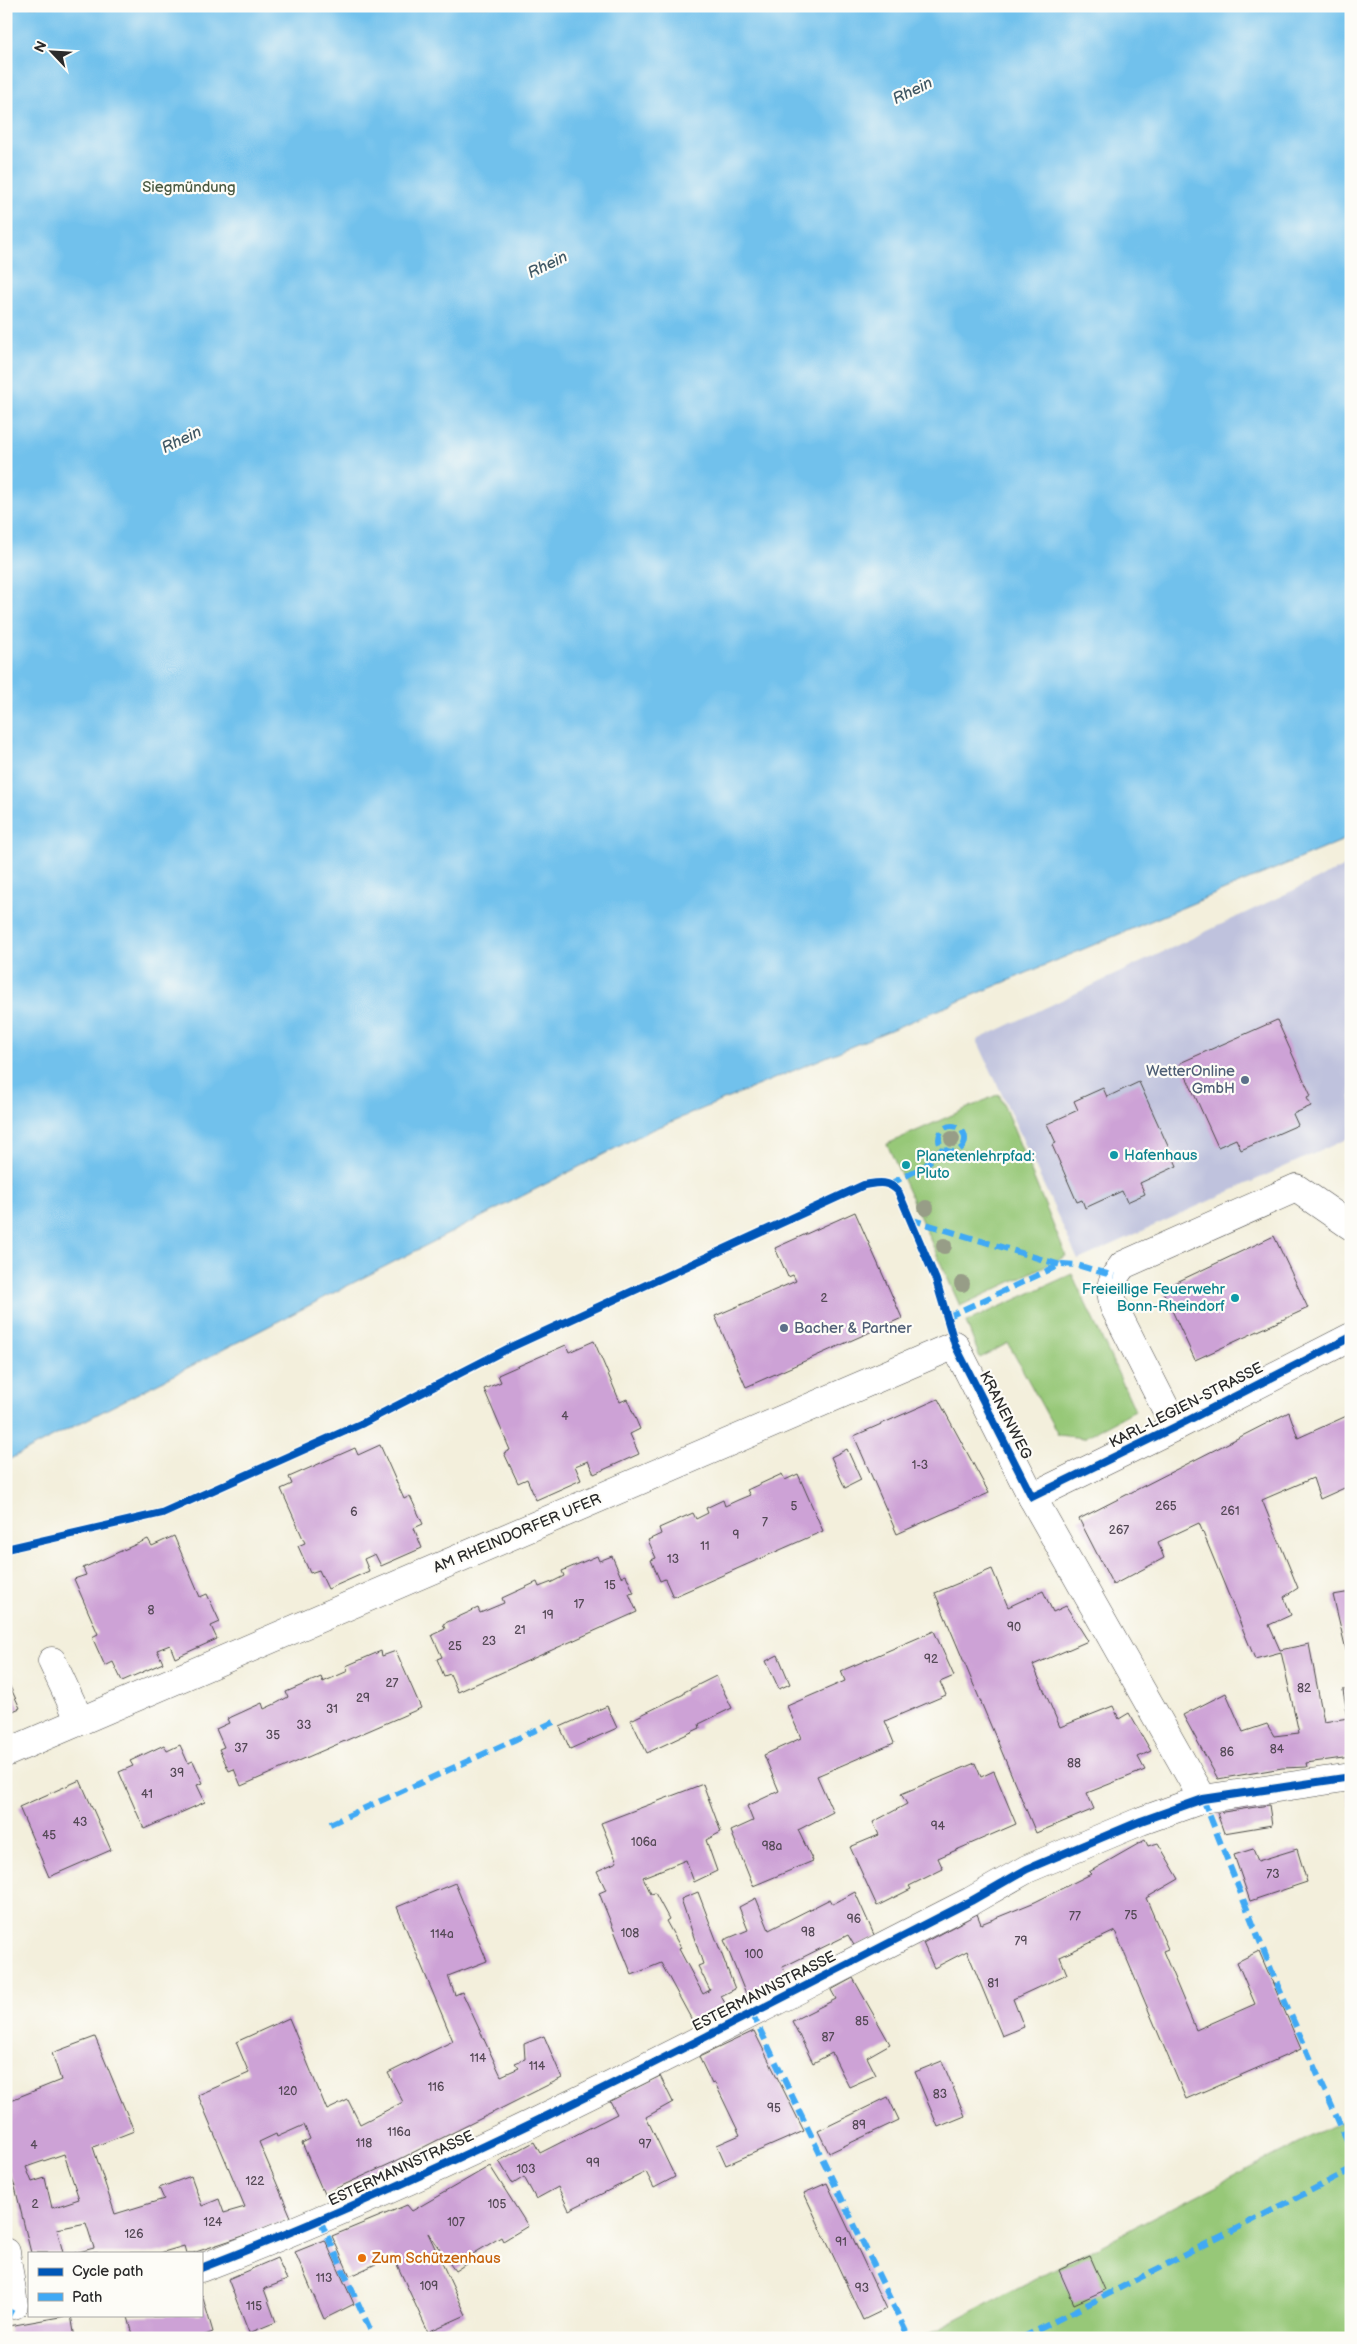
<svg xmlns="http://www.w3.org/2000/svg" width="1357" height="2344" viewBox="0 0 1357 2344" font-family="'Balsamiq Sans',sans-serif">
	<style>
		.industrial { fill: #bfc2dd }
		.green { fill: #97c878; stroke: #617a52 }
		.water { fill: #71c1ec; stroke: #4e768c }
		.building { fill: #cda2d6; fill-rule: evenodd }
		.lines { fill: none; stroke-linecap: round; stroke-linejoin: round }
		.minor-casing { stroke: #494846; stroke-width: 29 }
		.minor { stroke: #fff; stroke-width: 28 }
		.quiet { stroke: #3fa9f5; stroke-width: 6; stroke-dasharray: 12 6; stroke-linecap: butt }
		.cycleway-casing { stroke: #fdfcf7; stroke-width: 11 }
		.cycleway { stroke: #0057b8; stroke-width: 8 }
		.tree { fill: #979d87 }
		.service-dot { fill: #5c6f8a; stroke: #fdfcf7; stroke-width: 2 }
		.culture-dot { fill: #0f9aa8; stroke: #fdfcf7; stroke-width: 2 }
		.food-dot { fill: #e8710a; stroke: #fdfcf7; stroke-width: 2 }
		.labels { text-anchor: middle; stroke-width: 4.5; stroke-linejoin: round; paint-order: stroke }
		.number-label { font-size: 12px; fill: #544956 }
		.park-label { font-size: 15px; fill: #4b5a42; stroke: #fdfcf7 }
		.service-label { font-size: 15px; fill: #4e5e75; stroke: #fdfcf7; text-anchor: end }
		.culture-label { font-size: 15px; fill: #0d838f; stroke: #fdfcf7; text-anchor: start }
		.street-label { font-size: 15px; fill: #2b2b2b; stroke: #fdfcf7 }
		.food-label { font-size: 15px; fill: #c56008; stroke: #fdfcf7; text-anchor: start }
		.water-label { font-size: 16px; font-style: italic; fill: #405865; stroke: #fdfcf7 }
	</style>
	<rect width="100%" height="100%" fill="#fdfcf7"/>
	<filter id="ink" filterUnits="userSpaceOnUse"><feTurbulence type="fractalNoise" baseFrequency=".02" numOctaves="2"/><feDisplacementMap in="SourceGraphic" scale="10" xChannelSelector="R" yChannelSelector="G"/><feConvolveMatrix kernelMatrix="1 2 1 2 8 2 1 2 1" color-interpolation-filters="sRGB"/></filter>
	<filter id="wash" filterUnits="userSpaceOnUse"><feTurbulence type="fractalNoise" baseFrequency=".0096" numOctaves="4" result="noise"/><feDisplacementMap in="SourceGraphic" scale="20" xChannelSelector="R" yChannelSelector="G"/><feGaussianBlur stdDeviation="1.12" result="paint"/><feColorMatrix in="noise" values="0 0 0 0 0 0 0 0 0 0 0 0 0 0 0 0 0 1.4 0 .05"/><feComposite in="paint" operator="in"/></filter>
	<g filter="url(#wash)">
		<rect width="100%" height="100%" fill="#f3efdc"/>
		<!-- industrial -->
		<path class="industrial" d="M1351,863V1137L1078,1260L977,1040Z"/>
		<!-- green -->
		<g class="green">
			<path d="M999,1094L1066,1256L960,1306L887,1144Z"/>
			<path d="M1072,1274L1135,1410L1084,1438L1058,1435L1008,1343L980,1358L966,1322Z"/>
			<path d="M1351,2116V2338H920Z"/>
		</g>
		<!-- water -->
		<path class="water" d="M6,6H1351V837L647,1132L6,1461Z"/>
		<g id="blocks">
			<!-- building -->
			<g class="building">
				<path d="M1277,1020L1311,1096L1307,1098L1311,1106L1293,1114L1298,1125L1241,1150L1236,1139L1218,1147L1180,1063Z"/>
				<path d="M1139,1082L1177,1166L1140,1183L1145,1194L1127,1202L1122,1191L1085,1208L1082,1200L1077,1202L1052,1145L1056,1143L1047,1124L1078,1110L1074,1101L1103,1088L1107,1097Z"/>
				<path d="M855,1212L902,1318L746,1387L715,1316L796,1281L793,1275L788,1277L775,1248Z"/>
				<path d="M1274,1236L1308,1308L1195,1360L1162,1289Z"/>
				<path d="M594,1341L620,1402L627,1399L640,1429L630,1434L639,1454L594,1474L588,1461L575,1466L581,1480L536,1500L527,1479L518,1483L504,1453L510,1450L484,1389L501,1382L498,1375L566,1345L569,1352Z"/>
				<path d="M938,1399L989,1493L897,1534L854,1436Z"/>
				<path d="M1289,1412L1298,1438L1351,1414V1485L1320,1499L1313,1478L1262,1500L1298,1588L1284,1597L1291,1615L1269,1625L1280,1650L1309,1644L1324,1722L1348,1718L1343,1690L1351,1689V1757L1306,1763L1307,1767L1282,1768L1218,1779L1183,1715L1226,1693L1243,1732L1267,1724L1274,1736L1299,1733L1281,1652L1255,1659L1199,1523L1158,1542L1164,1558L1113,1585L1079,1519Z"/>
				<path d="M380,1445L404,1499L410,1496L423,1524L414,1528L422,1548L381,1566L375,1554L364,1559L369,1571L328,1589L319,1570L310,1573L298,1546L305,1543L281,1489L292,1484L289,1477L355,1448L358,1455Z"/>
				<path d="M847,1449L861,1480L845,1488L831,1457Z"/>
				<path d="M782,1474L785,1480L798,1474L823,1531L673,1597L665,1579L660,1581L651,1560L656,1558L648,1540L661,1534L659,1528L693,1513L696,1519L708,1513L706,1508L723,1500L725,1506L738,1500L750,1495L747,1490Z"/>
				<path d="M174,1536L200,1597L207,1594L220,1622L211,1626L217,1639L175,1658L170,1645L157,1650L163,1663L122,1681L113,1662L105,1666L92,1637L98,1634L74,1579L86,1575L83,1568L148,1539L152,1546Z"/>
				<path d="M597,1556L599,1561L612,1556L621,1577L626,1575L634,1593L629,1594L637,1612L458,1692L450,1674L444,1676L437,1659L442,1657L432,1635L445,1629L443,1624L478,1608L480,1613L504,1603L502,1598L537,1582L539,1587L552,1582L564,1576L562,1571Z"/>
				<path d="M992,1569L1008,1607L1043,1591L1053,1612L1066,1606L1088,1641L1033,1665L1060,1727L1113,1706L1119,1719L1129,1713L1151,1751L1138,1757L1145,1770L1087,1793L1094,1809L1036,1833L935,1593Z"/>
				<path d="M1351,1592V1667H1350L1333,1595Z"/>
				<path d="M934,1631L954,1676L940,1682L946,1695L885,1721L894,1743L817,1776L833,1812L798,1830L813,1861L753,1886L731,1831L753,1821L747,1806L779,1791L764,1755L801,1738L787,1706L845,1681L841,1671Z"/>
				<path d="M381,1651L382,1656L396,1651L421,1708L241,1786L234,1769L229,1771L219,1749L224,1747L216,1729L229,1723L227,1719L262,1703L264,1709L277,1703L288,1697L286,1692L321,1677L323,1682L348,1671L346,1666Z"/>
				<path d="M778,1655L790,1684L779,1689L766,1661Z"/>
				<path d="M716,1676L732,1708L699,1724L700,1728L647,1753L631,1720L684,1694V1692Z"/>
				<path d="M6,1678L20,1708L6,1714Z"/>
				<path d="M607,1706L617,1728L570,1749L560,1727Z"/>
				<path d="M164,1745L167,1751L180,1745L188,1763L193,1761L203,1783L197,1785L205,1802L144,1829L119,1772L133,1766L130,1761Z"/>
				<path d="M975,1763L981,1777L994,1771L1016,1824L938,1858L943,1869L909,1886L911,1889L877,1906L850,1847L879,1835L873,1822L907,1804L901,1794Z"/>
				<path d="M80,1780L111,1850L49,1877L19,1807Z"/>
				<path d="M703,1784L721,1832L706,1840L717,1871L694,1882L686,1860L643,1877L651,1894L655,1893L669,1919L666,1921L681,1948L679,1949L703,1994L710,1990L698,1966L703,1964L681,1899L698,1892L735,1989L721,1996L726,2005L693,2022L661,1963L632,1975L599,1893L606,1890L597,1871L617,1862L601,1823Z"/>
				<path d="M1351,1792V1806H1350L1347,1793Z"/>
				<path d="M1269,1805L1272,1825L1224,1833L1217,1813Z"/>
				<path d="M1145,1840L1148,1846L1158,1843L1179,1879L1146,1898L1168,1949L1163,1951L1196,2030L1255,2004L1237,1962L1259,1951L1301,2049L1186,2099L1115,1931L1060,1957L1067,1974L1013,1999L1024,2027L1002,2036L967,1951L934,1968L923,1943L977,1914L981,1924L1035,1902L1091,1874L1089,1872Z"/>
				<path d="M1253,1849L1258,1861L1297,1849L1307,1882L1250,1901L1234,1855Z"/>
				<path d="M455,1883L487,1961L448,1976L455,1995L462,1992L501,2076L519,2068L515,2063L525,2059L524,2044L544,2036L562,2078L394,2162L324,2194L302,2143L310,2139L304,2125L277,2137L276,2134L259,2142L291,2217L255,2232L193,2253H186L184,2246L160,2253H75L94,2248L86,2223L57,2229L63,2253H31L15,2187L6,2163V2102L61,2080L52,2053L95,2037L134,2131L93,2147L115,2214L164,2199L159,2188L191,2176L202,2206L219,2199L224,2213L245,2207L198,2095L249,2073L236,2042L289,2018L327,2110L348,2100L360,2124L403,2102L388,2073L453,2041L397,1907ZM64,2154L79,2199L52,2208L45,2178L32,2182L26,2167Z"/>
				<path d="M855,1892L875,1937L855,1947L848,1935L783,1967L788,1979L747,1997L724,1940L748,1930L739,1907L756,1898L769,1930L830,1899L833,1904Z"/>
				<path d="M853,1978L890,2044L867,2057L876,2075L849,2087L832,2053L813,2063L792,2021L836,1999L831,1990Z"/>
				<path d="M754,2031L804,2131L726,2165L717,2145L740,2135L715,2083L712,2084L699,2057Z"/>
				<path d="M942,2061L965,2116L938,2127L915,2072Z"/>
				<path d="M660,2076L673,2102L646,2117L675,2177L654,2188L646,2172L569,2210L558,2187L536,2199L524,2177L513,2184L499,2161L534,2142L540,2153L617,2114L610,2101Z"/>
				<path d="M888,2097L899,2120L829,2153L818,2131Z"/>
				<path d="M490,2166L528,2226L503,2241L501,2237L473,2254L475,2258L455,2271L428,2233L466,2315L428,2332L393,2256L350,2276L332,2236L407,2205L412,2211Z"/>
				<path d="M827,2183L886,2309L863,2320L804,2193Z"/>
				<path d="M325,2240L354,2304L324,2319L295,2252Z"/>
				<path d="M1090,2256L1105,2290L1074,2304L1059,2270Z"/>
				<path d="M277,2258L287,2280L264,2289L276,2322L249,2333L228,2279Z"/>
				<path d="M202,2295L213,2332L197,2338H134L128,2317L201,2315Z"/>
				<path d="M71,2315L75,2338H10L9,2326Z"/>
			</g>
		</g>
	</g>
	<g filter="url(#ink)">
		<use href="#blocks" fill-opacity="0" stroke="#494846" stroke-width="1"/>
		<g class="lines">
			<!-- minor casing -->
			<g class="minor-casing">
				<g id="minor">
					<path d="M1175,1427L1114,1307C1109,1287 1110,1281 1123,1265L1296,1188L1351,1226"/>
					<path d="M1032,1497L1175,1427L1351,1337"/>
					<path d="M52,1661L80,1721"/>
					<path d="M6,1753L955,1345L1032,1497L1203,1799"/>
					<path d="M6,2252L14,2305"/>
					<path d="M201,2268C466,2166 718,2030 971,1901L1027,1869L1141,1821L1203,1799L1351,1777"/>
				</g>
			</g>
			<!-- minor -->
			<use href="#minor" class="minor"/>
			<!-- quiet -->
			<g class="quiet">
				<circle cx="952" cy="1139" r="13"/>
				<path d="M890,1184L925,1166L943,1148"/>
				<path d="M910,1219L1060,1265"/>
				<path d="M947,1317L1062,1264L1077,1265L1114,1276"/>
				<path d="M1203,1799L1277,1984L1351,2149"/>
				<path d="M330,1824L558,1720"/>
				<path d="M752,2013L909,2338"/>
				<path d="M320,2220L374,2338"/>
				<path d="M6,2320L14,2305"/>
				<path d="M1022,2338L1351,2170"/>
			</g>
			<!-- cycleway casing -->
			<g class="cycleway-casing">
				<g id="cycleway">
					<path d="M6,1549L162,1513L363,1423L511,1347L864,1185C878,1183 887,1180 898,1191L936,1280L955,1345L1032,1497L1175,1427L1351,1337"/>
					<path d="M201,2268C466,2166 718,2030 971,1901L1027,1869L1141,1821L1203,1799L1351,1777"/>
				</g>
			</g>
			<!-- cycleway -->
			<use href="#cycleway" class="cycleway"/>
		</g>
		<!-- trees -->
		<g class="tree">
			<circle cx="952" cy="1139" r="8"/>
			<circle cx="926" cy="1208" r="8"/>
			<circle cx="944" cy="1246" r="8"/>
			<circle cx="962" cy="1284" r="8"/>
		</g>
	</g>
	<!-- markers -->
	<g class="service-dot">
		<circle cx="1245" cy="1080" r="5"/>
		<circle cx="784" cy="1328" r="5"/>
	</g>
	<g class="culture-dot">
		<circle cx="1114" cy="1155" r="5"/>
		<circle cx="906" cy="1165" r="5"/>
		<circle cx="1235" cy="1298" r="5"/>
	</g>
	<circle class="food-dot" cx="362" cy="2258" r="5"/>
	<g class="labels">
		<!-- number labels -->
		<g class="number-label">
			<text x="824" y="1302">2</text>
			<text x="565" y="1420">4</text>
			<text x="920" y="1469">1-3</text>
			<text x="794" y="1510">5</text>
			<text x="1166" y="1510">265</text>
			<text x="1230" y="1515">261</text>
			<text x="354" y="1516">6</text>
			<text x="765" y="1526">7</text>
			<text x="1119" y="1534">267</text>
			<text x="736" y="1539">9</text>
			<text x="705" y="1550">11</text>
			<text x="673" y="1563">13</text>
			<text x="610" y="1589">15</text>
			<text x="579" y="1608">17</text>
			<text x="151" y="1614">8</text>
			<text x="548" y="1619">19</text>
			<text x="1014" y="1631">90</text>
			<text x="520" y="1634">21</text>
			<text x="489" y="1645">23</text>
			<text x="455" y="1650">25</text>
			<text x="931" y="1663">92</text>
			<text x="392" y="1687">27</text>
			<text x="1304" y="1692">82</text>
			<text x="363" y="1702">29</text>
			<text x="332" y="1713">31</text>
			<text x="304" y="1729">33</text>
			<text x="273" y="1739">35</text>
			<text x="241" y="1752">37</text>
			<text x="1277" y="1753">84</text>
			<text x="1227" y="1756">86</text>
			<text x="1074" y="1767">88</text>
			<text x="177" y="1777">39</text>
			<text x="147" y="1798">41</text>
			<text x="80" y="1826">43</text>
			<text x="938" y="1830">94</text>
			<text x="49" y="1839">45</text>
			<text x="644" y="1846">106a</text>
			<text x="772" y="1850">98a</text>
			<text x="1273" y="1878">73</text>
			<text x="1131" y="1919">75</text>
			<text x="1075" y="1920">77</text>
			<text x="854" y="1923">96</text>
			<text x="808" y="1936">98</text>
			<text x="630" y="1937">108</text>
			<text x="442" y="1938">114a</text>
			<text x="1021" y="1945">79</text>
			<text x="754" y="1958">100</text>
			<text x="993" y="1987">81</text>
			<text x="862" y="2025">85</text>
			<text x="828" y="2041">87</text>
			<text x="478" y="2062">114</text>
			<text x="537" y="2070">114</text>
			<text x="436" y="2091">116</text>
			<text x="288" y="2095">120</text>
			<text x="940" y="2098">83</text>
			<text x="774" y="2112">95</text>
			<text x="859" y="2129">89</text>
			<text x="399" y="2136">116a</text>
			<text x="364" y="2147">118</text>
			<text x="645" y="2148">97</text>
			<text x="34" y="2149">4</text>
			<text x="593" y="2167">99</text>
			<text x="526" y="2173">103</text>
			<text x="255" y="2185">122</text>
			<text x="35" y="2208">2</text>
			<text x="497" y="2208">105</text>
			<text x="213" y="2226">124</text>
			<text x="456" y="2226">107</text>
			<text x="134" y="2238">126</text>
			<text x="841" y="2246">91</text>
			<text x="324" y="2282">113</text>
			<text x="429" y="2290">109</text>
			<text x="862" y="2292">93</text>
			<text x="254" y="2310">115</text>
		</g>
		<!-- park labels -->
		<g class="park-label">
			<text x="189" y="192">Siegmündung</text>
		</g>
		<!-- service labels -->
		<g class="service-label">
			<text x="1235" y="1076">WetterOnline<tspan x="1235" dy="17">GmbH</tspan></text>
			<text x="794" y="1333" text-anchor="start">Bacher &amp; Partner</text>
		</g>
		<!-- culture labels -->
		<g class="culture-label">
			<text x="1124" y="1160">Hafenhaus</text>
			<text x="916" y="1161">Planetenlehrpfad:<tspan x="916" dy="17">Pluto</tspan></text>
			<text x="1225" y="1294" text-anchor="end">Freieillige Feuerwehr<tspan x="1225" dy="17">Bonn-Rheindorf</tspan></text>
		</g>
		<!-- street labels -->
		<g class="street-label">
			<text transform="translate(1186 1405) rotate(-27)" y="5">KARL-LEGIEN-STRASSE</text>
			<text transform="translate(1006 1415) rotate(63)" y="5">KRANENWEG</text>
			<text transform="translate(517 1533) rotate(-23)" y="5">AM RHEINDORFER UFER</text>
			<text transform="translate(764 1991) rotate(-27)" y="5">ESTERMANNSTRASSE</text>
			<text transform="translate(401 2168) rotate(-25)" y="5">ESTERMANNSTRASSE</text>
		</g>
		<!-- food labels -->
		<g class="food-label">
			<text x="372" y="2263">Zum Schützenhaus</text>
		</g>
		<!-- water labels -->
		<g class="water-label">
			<text transform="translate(912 90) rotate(-26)" y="6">Rhein</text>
			<text transform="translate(547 264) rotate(-26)" y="6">Rhein</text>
			<text transform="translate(181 439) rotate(-26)" y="6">Rhein</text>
		</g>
	</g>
	<!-- margin -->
	<rect width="1357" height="2344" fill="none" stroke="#fdfcf7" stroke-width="25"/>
	<!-- legend -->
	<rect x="28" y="2252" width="175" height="65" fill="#fdfcf7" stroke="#a9a8a5"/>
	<rect x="38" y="2268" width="25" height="8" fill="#0057b8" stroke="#a9a8a5"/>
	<text x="72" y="2276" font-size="15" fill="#2b2b2b">Cycle path</text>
	<rect x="38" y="2293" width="25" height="8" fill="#3fa9f5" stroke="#a9a8a5"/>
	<text x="72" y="2302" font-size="15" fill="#2b2b2b">Path</text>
	<!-- north arrow -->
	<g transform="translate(52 52) rotate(295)" stroke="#fdfcf7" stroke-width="4" paint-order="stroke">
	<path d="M0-4L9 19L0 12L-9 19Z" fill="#2b2b2b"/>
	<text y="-8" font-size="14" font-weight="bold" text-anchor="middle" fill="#2b2b2b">N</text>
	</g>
</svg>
